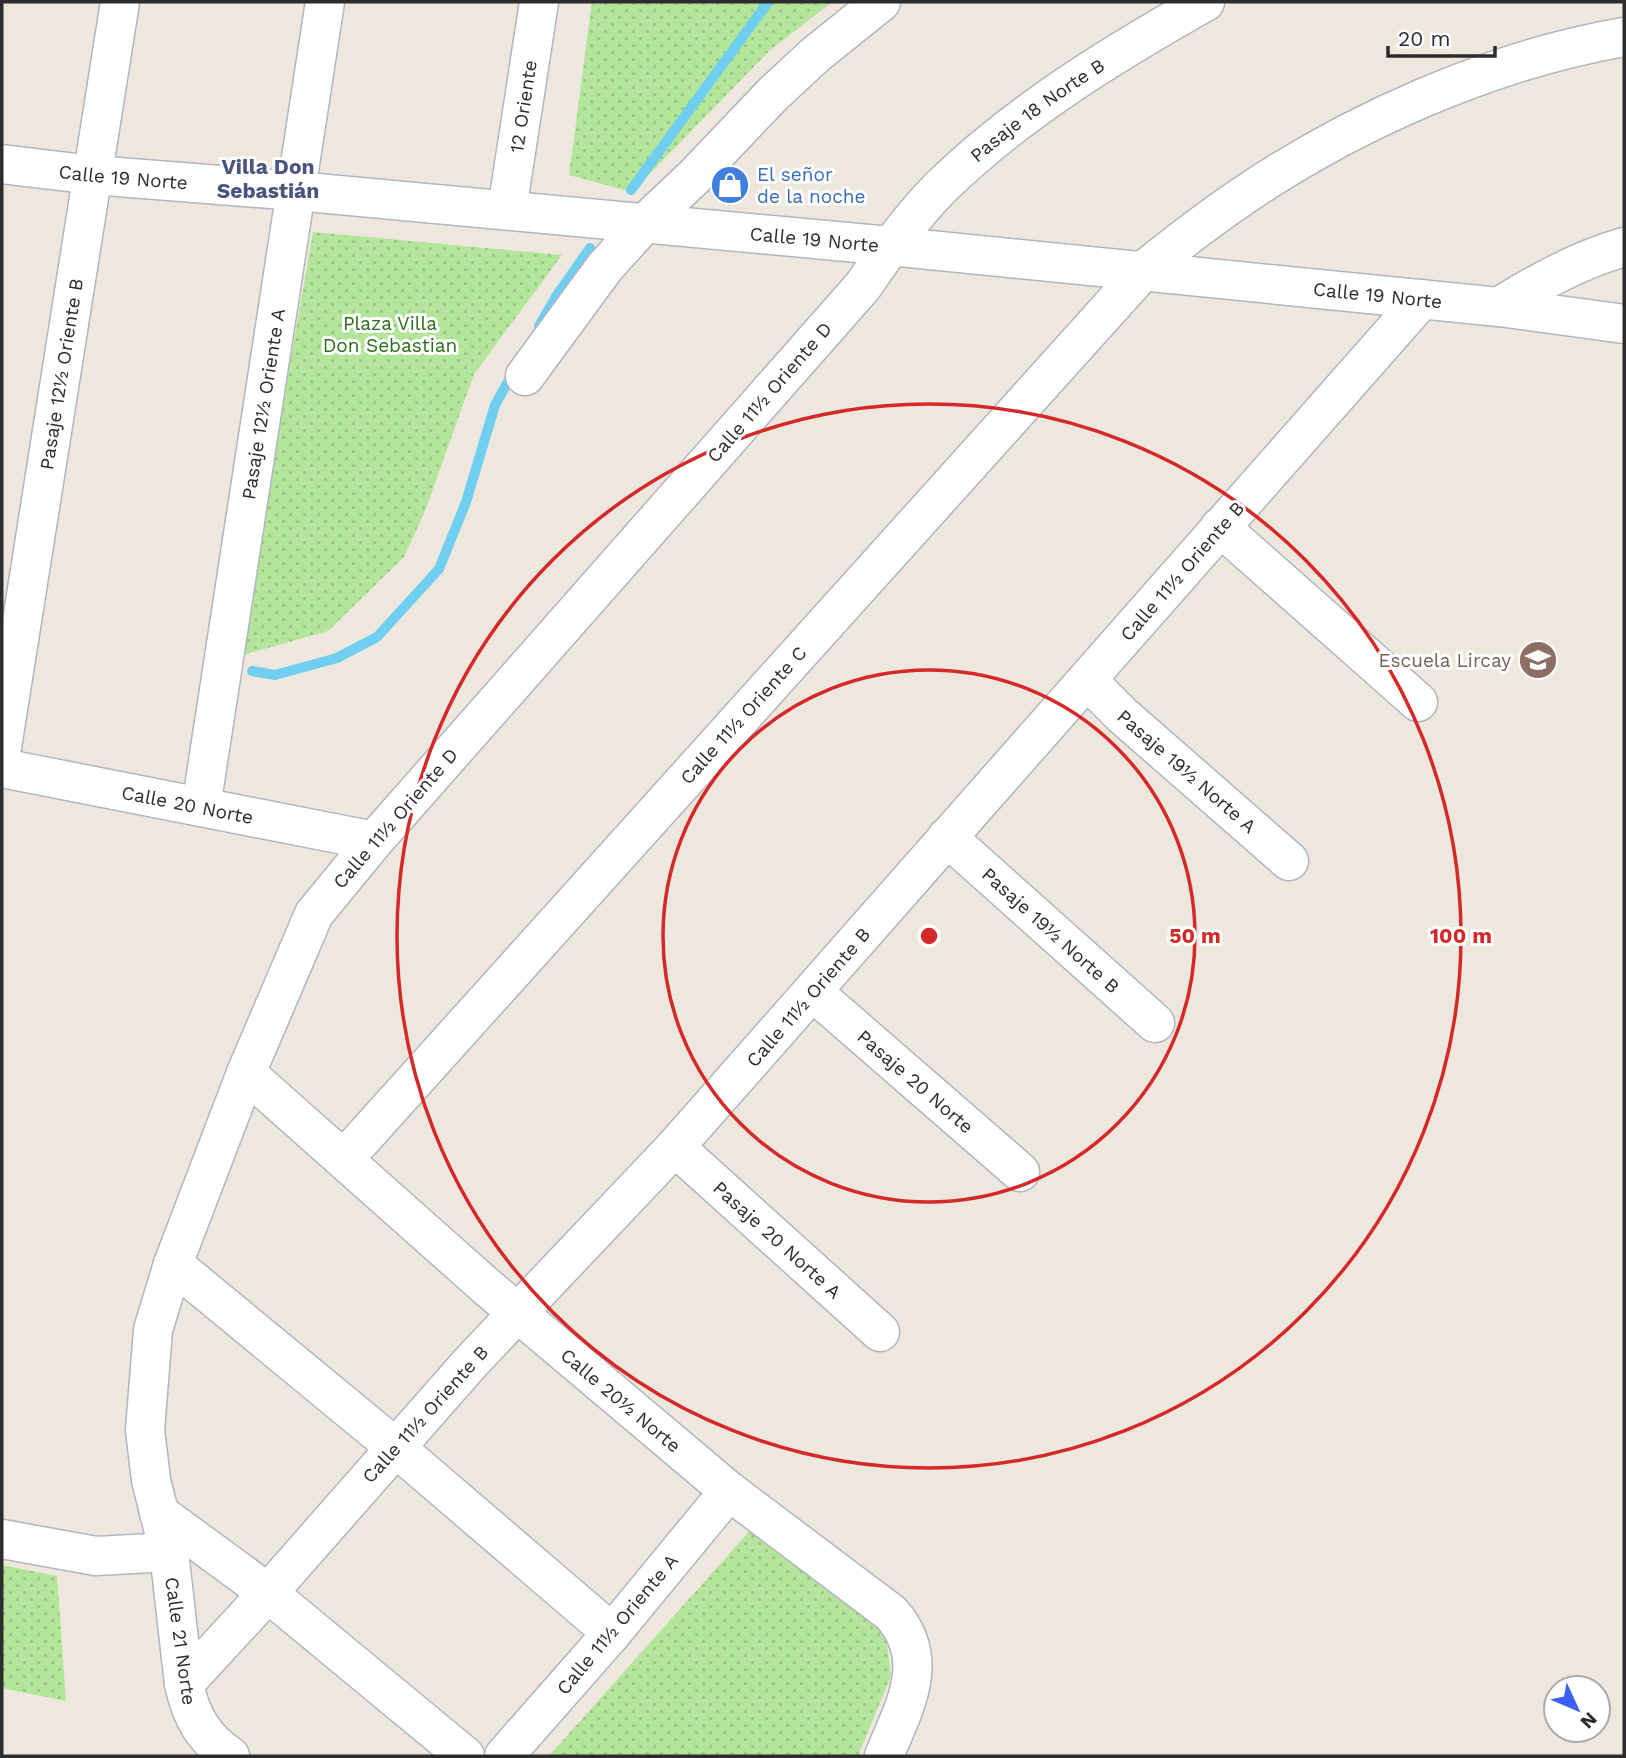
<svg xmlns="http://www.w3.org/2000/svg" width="1626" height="1758" viewBox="0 0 1626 1758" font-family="'Work Sans',sans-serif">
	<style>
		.grass { fill: url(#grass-dots) }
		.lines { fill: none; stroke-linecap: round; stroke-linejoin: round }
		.stream { stroke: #70cef1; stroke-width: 10 }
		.minor-casing { stroke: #b2b4c0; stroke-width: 41 }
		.minor { stroke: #fff; stroke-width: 38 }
		.ring { fill: none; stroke: #d62828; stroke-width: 3.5 }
		.labels { text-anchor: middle; stroke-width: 6; stroke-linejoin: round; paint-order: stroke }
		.street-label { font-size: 19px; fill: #2c2c2c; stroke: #fff }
		.shop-label { font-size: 19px; fill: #366cbe; stroke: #fff; text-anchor: start }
		.park-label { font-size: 19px; fill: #2a6c19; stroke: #fff }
		.education-label { font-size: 19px; fill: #785e54; stroke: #fff; text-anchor: end }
		.neighbourhood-label { font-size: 21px; font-weight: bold; fill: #4b547e; stroke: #fff }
		.centre { fill: #d62828; stroke: #fff; stroke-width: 3.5 }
		.ring-label { font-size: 21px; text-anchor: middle; font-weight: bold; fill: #d62828; stroke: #fff; stroke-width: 6; stroke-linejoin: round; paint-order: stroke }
	</style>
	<defs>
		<pattern id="grass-dots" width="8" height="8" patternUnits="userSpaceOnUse" patternTransform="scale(1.75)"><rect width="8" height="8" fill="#b3e59a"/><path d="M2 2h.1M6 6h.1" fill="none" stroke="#9ac585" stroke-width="1.8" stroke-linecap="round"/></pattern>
	</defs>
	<rect width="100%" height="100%" fill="#eee7de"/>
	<!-- grass -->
	<g class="grass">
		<path d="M592,2H832L769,51L632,192L569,175Z"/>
		<path d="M313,232L562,255L474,374L425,511L404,557L328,631L239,656Z"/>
		<path d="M755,1525L886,1636L891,1676L858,1756H549Z"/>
		<path d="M2,1565L57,1576L66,1701L2,1688Z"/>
	</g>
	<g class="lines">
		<!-- stream -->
		<g class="stream">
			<path d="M631,190L768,2"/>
			<path d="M539,326L557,295L590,248"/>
			<path d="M252,671L275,675L337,658L377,637L439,569L466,502L495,405L514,371"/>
		</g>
		<!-- minor casing -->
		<g class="minor-casing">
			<g id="minor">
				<path id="s1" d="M2,164L93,175L296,191L890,246L1499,307L1624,324"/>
				<path id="s2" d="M507,210L539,2"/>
				<path d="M1499,307C1539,282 1579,260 1624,247"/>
				<path d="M525,376L605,267L643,225L694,177L773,94L815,55L881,2"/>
				<path d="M1220,527L1418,702"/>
				<path d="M1087,680L1122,715L1289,861"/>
				<path d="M2,747L120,2"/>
				<path id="s3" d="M2,768L374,841"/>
				<path d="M201,807L325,2"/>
				<path d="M947,837L1155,1023"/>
				<path id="s4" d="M813,992L1020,1172"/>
				<path d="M246,1073L487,1287L729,1491L891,1613C933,1660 904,1707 884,1756"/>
				<path id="s5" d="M675,1147L880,1332"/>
				<path d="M344,1159L1143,271C1174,246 1206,221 1240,198C1351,122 1491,60 1624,37"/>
				<path d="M173,1264L395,1447L612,1633"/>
				<path d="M159,1513L268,1593L465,1756"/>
				<path d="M2,1539L96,1556L169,1552"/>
				<path d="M184,1684L268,1593L471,1362L675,1147L1422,299"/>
				<path id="s6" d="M230,1756C203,1738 191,1716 184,1684L169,1552L151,1480L145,1430L153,1330L173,1264L246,1073L314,914L374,841L863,286C887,250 912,216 942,186C1018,112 1113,54 1205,2"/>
				<path d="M504,1756L612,1633L729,1491"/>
			</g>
		</g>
		<!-- minor -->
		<use href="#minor" class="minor"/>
	</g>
	<!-- distance rings -->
	<g class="ring">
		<circle cx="929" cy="936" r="266"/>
		<circle cx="929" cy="936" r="532"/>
	</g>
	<!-- icons -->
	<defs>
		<g id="shop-disc" transform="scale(2.0125)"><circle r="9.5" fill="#3f7fe0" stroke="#fff"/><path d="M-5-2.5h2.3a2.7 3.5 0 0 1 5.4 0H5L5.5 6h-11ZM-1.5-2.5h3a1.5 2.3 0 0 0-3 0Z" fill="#fff"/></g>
		<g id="school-disc" transform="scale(2.0125)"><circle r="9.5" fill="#8d6e63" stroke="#fff"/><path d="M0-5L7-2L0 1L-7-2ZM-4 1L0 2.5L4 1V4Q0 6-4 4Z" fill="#fff"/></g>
	</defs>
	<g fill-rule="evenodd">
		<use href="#shop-disc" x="730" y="185"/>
		<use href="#school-disc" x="1538" y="660"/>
	</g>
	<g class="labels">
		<!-- street labels -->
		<g class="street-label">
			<text dy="7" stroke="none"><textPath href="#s2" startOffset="105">12 Oriente</textPath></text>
			<text dy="7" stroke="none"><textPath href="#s6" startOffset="1976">Pasaje 18 Norte B</textPath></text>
			<text dy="7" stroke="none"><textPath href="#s1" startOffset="122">Calle 19 Norte</textPath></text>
			<text dy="7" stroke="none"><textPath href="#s1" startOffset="816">Calle 19 Norte</textPath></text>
			<text dy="7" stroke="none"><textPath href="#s1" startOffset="1382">Calle 19 Norte</textPath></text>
			<text transform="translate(61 374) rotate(-81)" y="7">Pasaje 12½ Oriente B</text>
			<text transform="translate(769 392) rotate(-49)" y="7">Calle 11½ Oriente D</text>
			<text transform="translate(263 404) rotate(-81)" y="7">Pasaje 12½ Oriente A</text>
			<text transform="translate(1182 571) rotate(-49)" y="7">Calle 11½ Oriente B</text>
			<text transform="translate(743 715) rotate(-48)" y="7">Calle 11½ Oriente C</text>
			<text transform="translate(1187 771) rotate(41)" y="7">Pasaje 19½ Norte A</text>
			<text dy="7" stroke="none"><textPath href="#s3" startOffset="189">Calle 20 Norte</textPath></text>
			<text transform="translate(395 818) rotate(-49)" y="7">Calle 11½ Oriente D</text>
			<text transform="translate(1051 930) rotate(42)" y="7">Pasaje 19½ Norte B</text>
			<text transform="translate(808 997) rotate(-49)" y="7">Calle 11½ Oriente B</text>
			<text dy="7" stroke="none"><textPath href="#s4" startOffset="136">Pasaje 20 Norte</textPath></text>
			<text dy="7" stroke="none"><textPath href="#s5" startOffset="138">Pasaje 20 Norte A</textPath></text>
			<text transform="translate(621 1400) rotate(40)" y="7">Calle 20½ Norte</text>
			<text transform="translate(425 1414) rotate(-48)" y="7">Calle 11½ Oriente B</text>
			<text transform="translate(617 1624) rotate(-50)" y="7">Calle 11½ Oriente A</text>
			<text transform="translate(181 1641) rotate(82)" y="7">Calle 21 Norte</text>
		</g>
		<!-- shop labels -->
		<g class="shop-label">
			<text x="757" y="181">El señor<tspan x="757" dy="22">de la noche</tspan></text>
		</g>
		<!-- park labels -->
		<g class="park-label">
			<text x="390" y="330">Plaza Villa<tspan x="390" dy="22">Don Sebastian</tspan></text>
		</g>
		<!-- education labels -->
		<g class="education-label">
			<text x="1511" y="667">Escuela Lircay</text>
		</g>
		<!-- neighbourhood labels -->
		<g class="neighbourhood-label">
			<text x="268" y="174">Villa Don<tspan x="268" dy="24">Sebastián</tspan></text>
		</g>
	</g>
	<circle cx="929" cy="936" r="10" class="centre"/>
	<g class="ring-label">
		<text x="1195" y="943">50 m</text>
		<text x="1461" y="943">100 m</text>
	</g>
	<!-- border -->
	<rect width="1626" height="1758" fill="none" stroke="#2c2c2c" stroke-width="7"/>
	<!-- north arrow -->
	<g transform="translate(1577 1709) rotate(134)"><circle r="33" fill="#ffffff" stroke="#ababab" stroke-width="2"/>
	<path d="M0-5L12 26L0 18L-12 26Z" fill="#3c5ffd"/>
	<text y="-10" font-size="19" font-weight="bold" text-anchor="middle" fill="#2c2c2c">N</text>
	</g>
	<!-- scale -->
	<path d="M1388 46v10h107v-10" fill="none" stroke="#2c2c2c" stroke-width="3.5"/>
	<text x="1398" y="46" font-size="21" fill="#2c2c2c" stroke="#ffffff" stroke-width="5" paint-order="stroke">20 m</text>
</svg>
